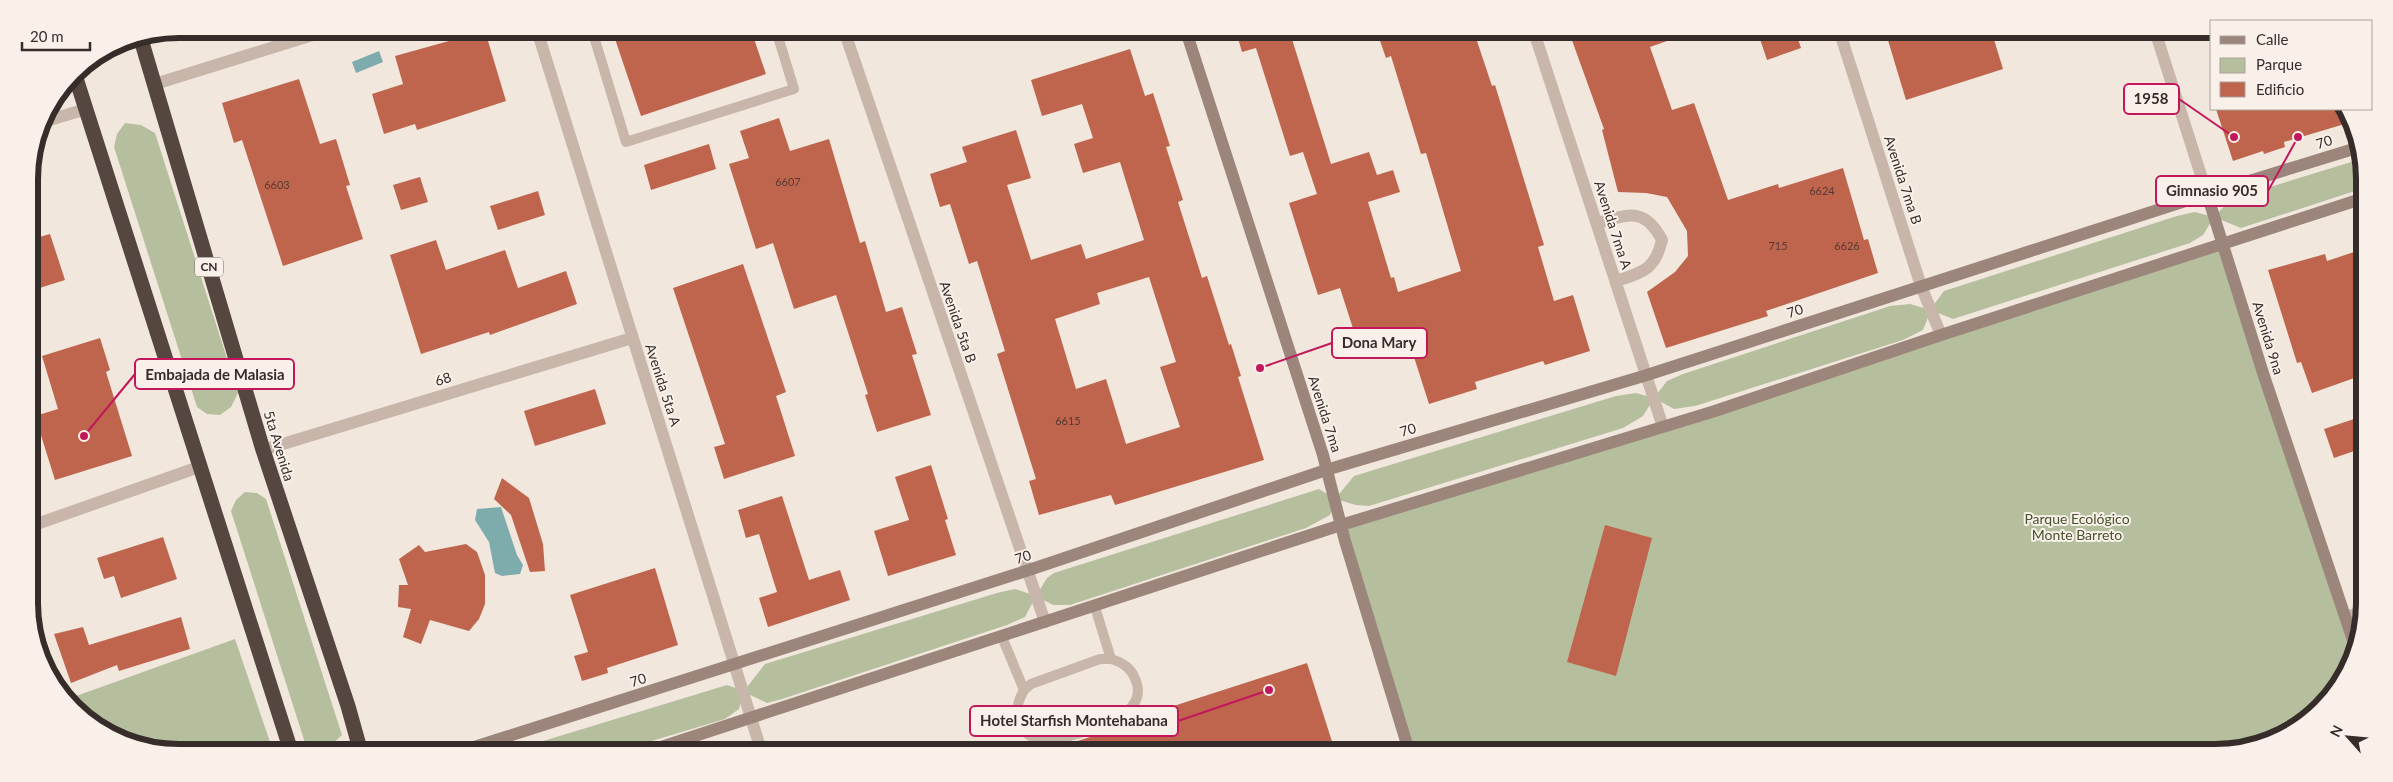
<svg xmlns="http://www.w3.org/2000/svg" width="2393" height="782" viewBox="0 0 2393 782" font-family="Lato,sans-serif">
	<style>
		.green { fill: #b5bf9e }
		.water { fill: #7eacac }
		.building { fill: #bf654d; fill-rule: evenodd }
		.lines { fill: none; stroke-linecap: round; stroke-linejoin: round }
		.lane { stroke: #c8b6aa; stroke-width: 10 }
		.street { stroke: #c8b6aa; stroke-width: 12 }
		.secondary { stroke: #9c867b; stroke-width: 12 }
		.highway { stroke: #564640; stroke-width: 15 }
		.labels { text-anchor: middle; stroke-width: 4; stroke-linejoin: round; paint-order: stroke }
		.number-label { font-size: 11px; fill: #583a32 }
		.shield { fill: #f9f1e9; stroke: #706763; stroke-width: 1 }
		.shield-label { font-size: 12px; font-weight: bold; fill: #362c29 }
		.street-label { font-size: 14px; fill: #362c29; stroke: #f9f1e9 }
		.park-label { font-size: 14px; fill: #46532e; stroke: #f9f1e9 }
		.rim { fill: none; stroke: #362c29; stroke-width: 6 }
		.leader { fill: none; stroke: #c2185b; stroke-width: 2 }
		.callout-dot { fill: #c2185b; stroke: #f9f1e9; stroke-width: 2 }
		.callout { fill: #f9f1e9; stroke: #c2185b; stroke-width: 2 }
		.callout-label { font-size: 15px; text-anchor: middle; font-weight: bold; fill: #362c29 }
	</style>
	<rect width="100%" height="100%" fill="#f1e7dd"/>
	<!-- green -->
	<g class="green">
		<path d="M125,123L141,125L155,133L238,393L231,407L220,415L207,414L197,407L114,147L117,134Z"/>
		<path d="M2361,159V189L2241,228L2214,217L2203,235L2190,243L1953,319L1931,310L1923,330L1903,340L1695,406L1674,409L1654,398L1643,416L1623,428L1369,506L1356,505L1335,499L1330,515L1306,528L1070,605H1053L1036,596L1025,617L1007,625L782,699L767,703L744,692L739,709L725,719L625,749H517L727,685L744,691L765,664L997,593L1015,589L1036,596L1047,578L1054,573L1319,489L1335,499L1354,476L1616,396L1636,393L1654,398L1667,381L1683,374L1890,306L1910,304L1930,310L1944,291L2177,216L2195,212L2214,217L2231,199Z"/>
		<path d="M2223,242L2356,649L2339,686L2306,722L2263,745L2224,753L1409,751L1341,525Z"/>
		<path d="M245,492L257,493L266,499L342,735L328,748L306,746L231,511L236,500Z"/>
		<path d="M235,639L272,748H140L104,733L65,700Z"/>
	</g>
	<!-- water -->
	<g class="water">
		<path d="M379,51L383,62L356,73L352,62Z"/>
		<path d="M501,507L517,555L523,565L520,574L502,576L495,573L489,542L475,520L477,509Z"/>
	</g>
	<!-- building -->
	<g class="building">
		<path d="M612,30H751L766,74L641,116Z"/>
		<path d="M485,31L506,101L417,130L415,124L384,134L372,94L403,84L395,56Z"/>
		<path d="M1236,31L1294,32V35L1291,36L1331,164L1369,152L1377,175L1393,170L1400,192L1368,202L1391,278L1394,277L1398,292L1461,271L1426,153L1421,154L1391,56L1386,58L1377,32H1474L1492,86L1495,85L1544,245L1538,247L1554,301L1573,295L1590,351L1545,365L1543,361L1475,382L1477,389L1429,404L1406,332L1359,347L1340,288L1318,295L1289,203L1317,194L1303,152L1290,156L1256,48L1242,52Z"/>
		<path d="M1569,32L1683,33L1684,35L1650,47L1672,110L1694,103L1728,200L1778,184L1779,188L1843,168L1864,240L1868,239L1878,273L1766,311L1768,316L1666,348L1647,292L1675,272L1688,256L1687,231L1667,197L1646,193L1618,192L1602,130L1604,129Z"/>
		<path d="M1758,33H1796L1801,48L1767,60Z"/>
		<path d="M1899,33H1992L2003,69L1906,100L1887,37Z"/>
		<path d="M1130,49L1145,96L1153,93L1170,146L1166,147L1183,200L1178,202L1202,278L1207,276L1229,345L1231,344L1241,376L1238,377L1264,460L1115,505L1111,495L1039,515L1029,481L1036,479L997,354L1005,351L977,261L969,264L950,204L940,207L930,174L967,162L962,147L1016,130L1031,178L1007,185L1031,260L1081,244L1086,259L1144,240L1120,162L1083,173L1074,144L1093,138L1082,104L1042,116L1031,80ZM1149,277L1176,362L1160,367L1180,427L1126,444L1106,379L1076,389L1055,319L1100,304L1097,293Z"/>
		<path d="M299,79L320,144L336,139L350,185L346,186L363,239L283,266L242,140L234,143L222,103Z"/>
		<path d="M2216,109H2341L2348,123L2284,142L2285,147L2264,154L2263,151L2233,161Z"/>
		<path d="M779,118L790,151L829,139L860,243L865,241L886,312L902,307L917,354L912,355L931,415L877,432L865,395L868,394L836,295L794,309L773,243L756,249L729,164L749,158L740,131Z"/>
		<path d="M709,144L716,169L651,190L644,165Z"/>
		<path d="M420,177L428,202L401,210L393,185Z"/>
		<path d="M538,191L545,215L498,230L490,206Z"/>
		<path d="M50,234L65,280L30,291L29,240Z"/>
		<path d="M436,240L446,270L505,250L518,288L566,271L577,304L490,335L489,332L421,354L390,255Z"/>
		<path d="M2354,252L2361,272L2360,376L2312,393L2301,362L2297,363L2268,270L2325,254L2327,261Z"/>
		<path d="M743,264L786,392L776,396L795,456L724,479L714,447L725,444L673,288Z"/>
		<path d="M100,338L110,370L106,372L132,456L55,480L35,416L58,409L42,356Z"/>
		<path d="M595,389L606,424L535,446L524,411Z"/>
		<path d="M2360,417V449L2334,458L2324,429Z"/>
		<path d="M931,465L948,519L945,520L956,555L888,576L874,531L909,520L895,477Z"/>
		<path d="M502,478L529,498L543,544L545,571L530,572L511,515L494,499Z"/>
		<path d="M782,496L809,580L840,570L850,600L768,627L759,598L777,592L759,534L746,538L738,510Z"/>
		<path d="M1605,525L1652,538L1616,676L1567,662Z"/>
		<path d="M163,537L177,579L121,598L114,576L104,579L97,558Z"/>
		<path d="M466,544L477,552L485,575V604L479,619L469,631L430,620L421,644L403,637L411,609L398,607L399,585H408L399,559L419,545L425,552Z"/>
		<path d="M655,568L678,645L607,668L608,673L582,681L574,656L588,652L570,595Z"/>
		<path d="M181,617L190,649L119,671L117,665L71,683L54,634L83,627L89,645Z"/>
		<path d="M1307,663L1335,751L1050,750L1093,736L1124,722Z"/>
	</g>
	<g class="lines">
		<!-- lane -->
		<g class="lane">
			<path d="M592,30L626,142L794,89L776,30"/>
			<path d="M1002,637L1024,690C1009,716 1020,738 1049,742C1074,734 1147,721 1137,684C1133,670 1125,663 1111,659L1095,607"/>
			<path d="M1024,690L1031,684L1100,659H1111"/>
		</g>
		<!-- street -->
		<g class="street">
			<path d="M537,30L761,750"/>
			<path d="M844,30L1045,622"/>
			<path d="M1534,32L1663,427"/>
			<path d="M1840,33L1921,286L1941,335"/>
			<path d="M2156,34L2207,194"/>
			<path d="M155,84L332,29"/>
			<path d="M40,123L86,109"/>
			<path d="M1597,223C1628,215 1644,206 1662,240C1655,270 1643,272 1616,281"/>
			<path d="M263,450L632,338"/>
			<path d="M31,526L199,467"/>
			<path d="M2346,617L2359,613"/>
		</g>
		<!-- secondary -->
		<g class="secondary">
			<path d="M1186,31L1323,455L1345,541L1409,751"/>
			<path d="M2207,194L2263,373L2356,649"/>
			<path d="M468,749L1026,571L1326,470L1647,375L2207,194L2360,147"/>
			<path d="M655,749L1341,525L1715,411L1941,335L2361,199"/>
		</g>
		<!-- highway -->
		<g class="highway">
			<path d="M140,36L263,450L348,706L360,749"/>
			<path d="M74,72L290,748"/>
		</g>
	</g>
	<g class="labels">
		<!-- number labels -->
		<g class="number-label">
			<text x="788" y="186">6607</text>
			<text x="277" y="189">6603</text>
			<text x="1822" y="195">6624</text>
			<text x="1778" y="250">715</text>
			<text x="1847" y="250">6626</text>
			<text x="1068" y="425">6615</text>
		</g>
		<!-- shield labels -->
		<rect class="shield" x="195" y="257.5" width="28" height="19" rx="4"/>
		<g class="shield-label">
			<text x="209" y="271">CN</text>
		</g>
		<!-- street labels -->
		<g class="street-label">
			<text transform="translate(2324 142) rotate(-17)" y="5">70</text>
			<text transform="translate(1903 180) rotate(72)" y="5">Avenida 7ma B</text>
			<text transform="translate(1613 225) rotate(72)" y="5">Avenida 7ma A</text>
			<text transform="translate(1795 311) rotate(-18)" y="5">70</text>
			<text transform="translate(958 322) rotate(71)" y="5">Avenida 5ta B</text>
			<text transform="translate(2268 338) rotate(73)" y="5">Avenida 9na</text>
			<text transform="translate(443 379) rotate(-17)" y="5">68</text>
			<text transform="translate(663 385) rotate(72)" y="5">Avenida 5ta A</text>
			<text transform="translate(1325 414) rotate(72)" y="5">Avenida 7ma</text>
			<text transform="translate(1408 430) rotate(-16)" y="5">70</text>
			<text transform="translate(279 446) rotate(73)" y="5">5ta Avenida</text>
			<text transform="translate(1023 557) rotate(-18)" y="5">70</text>
			<text transform="translate(638 680) rotate(-17)" y="5">70</text>
		</g>
		<!-- park labels -->
		<g class="park-label">
			<text x="2077" y="524">Parque Ecológico<tspan x="2077" dy="16">Monte Barreto</tspan></text>
		</g>
	</g>
	<!-- crop -->
	<path d="M0 0H2393V782H0ZM179 38H2215A141 141 0 0 1 2356 179V603A141 141 0 0 1 2215 744H179A141 141 0 0 1 38 603V179A141 141 0 0 1 179 38Z" fill="#f9f1e9" fill-rule="evenodd"/>
	<path class="rim" d="M179 38H2215A141 141 0 0 1 2356 179V603A141 141 0 0 1 2215 744H179A141 141 0 0 1 38 603V179A141 141 0 0 1 179 38Z"/>
	<!-- callouts -->
	<path class="leader" d="M2234 137L2179 99M2298 137L2268 191M1260 368L1332 343M84 436L135 374M1269 690L1178 721"/>
	<g class="callout-dot">
		<circle cx="2234" cy="137" r="5"/>
		<circle cx="2298" cy="137" r="5"/>
		<circle cx="1260" cy="368" r="5"/>
		<circle cx="84" cy="436" r="5"/>
		<circle cx="1269" cy="690" r="5"/>
	</g>
	<g class="callout">
		<rect x="2124" y="84" width="55" height="30" rx="5"/>
		<rect x="2156" y="176" width="112" height="30" rx="5"/>
		<rect x="1332" y="328" width="95" height="30" rx="5"/>
		<rect x="135" y="359" width="159" height="30" rx="5"/>
		<rect x="970" y="706" width="208" height="30" rx="5"/>
	</g>
	<g class="callout-label">
		<text x="2151" y="104">1958</text>
		<text x="2212" y="196">Gimnasio 905</text>
		<text x="1379" y="348">Dona Mary</text>
		<text x="215" y="380">Embajada de Malasia</text>
		<text x="1074" y="726">Hotel Starfish Montehabana</text>
	</g>
	<!-- legend -->
	<rect x="2210" y="20" width="162" height="90" fill="#f9f1e9" stroke="#aba29c"/>
	<rect x="2220" y="36" width="25" height="8" fill="#9c867b" stroke="#aba29c"/>
	<text x="2256" y="45" font-size="15" fill="#362c29">Calle</text>
	<rect x="2220" y="58" width="25" height="15" fill="#b5bf9e" stroke="#aba29c"/>
	<text x="2256" y="70" font-size="15" fill="#362c29">Parque</text>
	<rect x="2220" y="82" width="25" height="15" fill="#bf654d" stroke="#aba29c"/>
	<text x="2256" y="95" font-size="15" fill="#362c29">Edificio</text>
	<!-- north arrow -->
	<g transform="translate(2348 737) rotate(297)" stroke="#f9f1e9" stroke-width="4" paint-order="stroke">
	<path d="M0-4L9 19L0 12L-9 19Z" fill="#362c29"/>
	<text y="-8" font-size="14" font-weight="bold" text-anchor="middle" fill="#362c29">N</text>
	</g>
	<!-- scale -->
	<path d="M22 42v8h68v-8" fill="none" stroke="#362c29" stroke-width="2.5"/>
	<text x="30" y="42" font-size="15" fill="#362c29" stroke="#f9f1e9" stroke-width="4" paint-order="stroke">20 m</text>
</svg>
